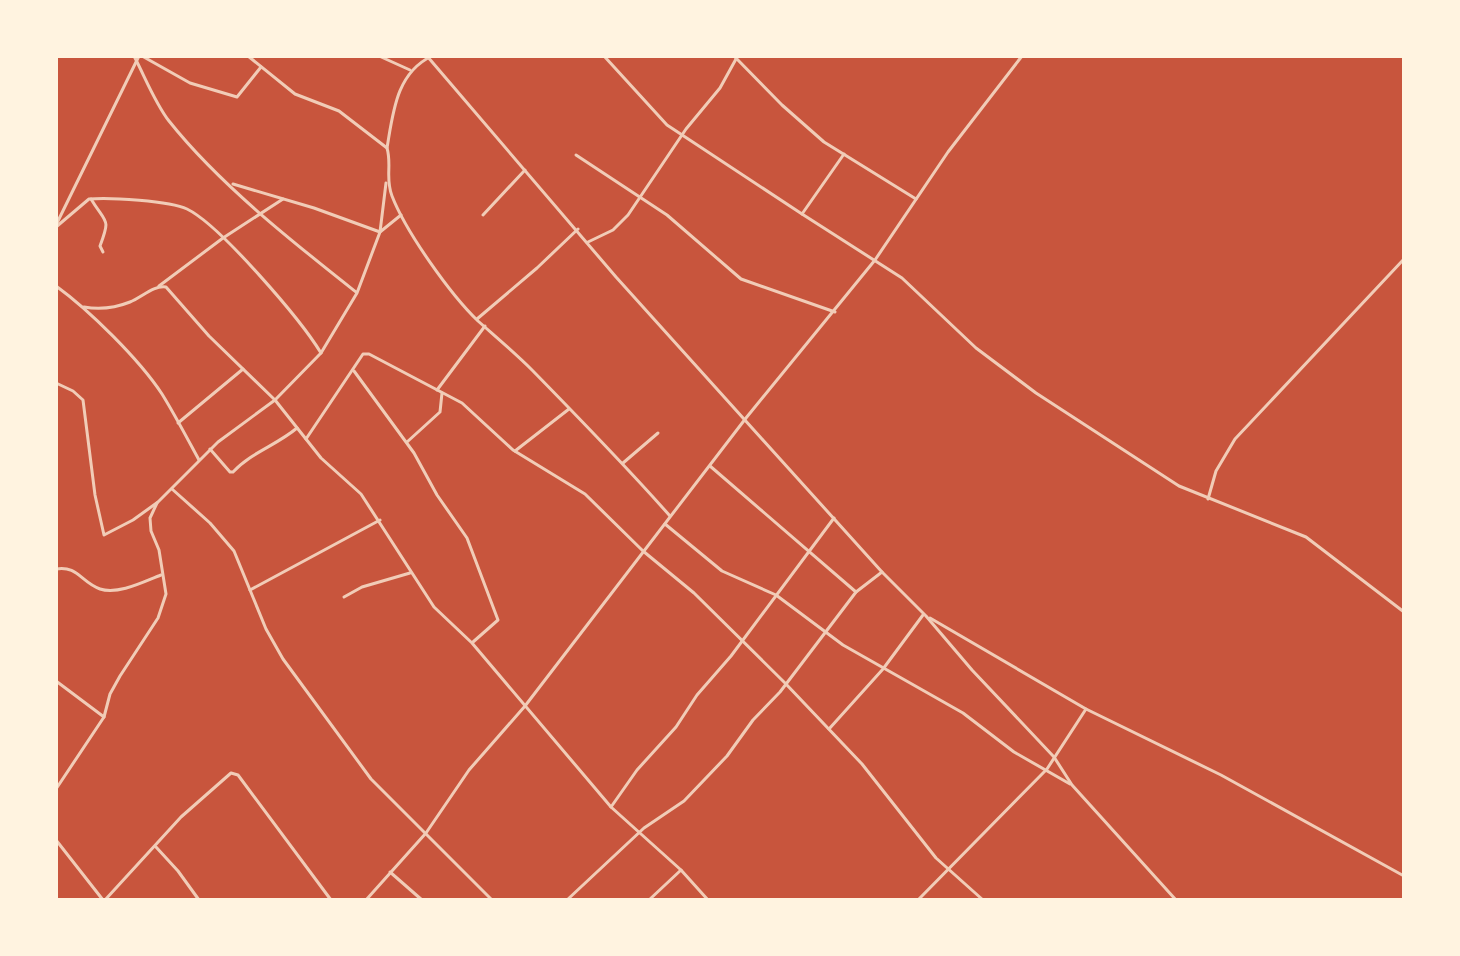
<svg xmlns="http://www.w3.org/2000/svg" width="1460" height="956" viewBox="0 0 1460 956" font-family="'PT Sans Narrow',sans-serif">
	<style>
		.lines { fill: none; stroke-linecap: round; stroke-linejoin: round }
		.minor { stroke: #f1ccb7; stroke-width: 3 }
	</style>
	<rect width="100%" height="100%" fill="#c8553d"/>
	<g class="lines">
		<!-- minor -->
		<g class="minor">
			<path d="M134,56C145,77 155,103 169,121C219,184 294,243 356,292"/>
			<path d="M142,56L190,83L237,97L261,67"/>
			<path d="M248,56L295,94L339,111L387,148C392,165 385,178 392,196C406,232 450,294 478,321C496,337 515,353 532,370C579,418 626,466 670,516"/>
			<path d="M379,56L410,70"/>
			<path d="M427,56L616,277L882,572L926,616L972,670L1054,757L1072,785L1176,900"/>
			<path d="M604,56L667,125L802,214L844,154"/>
			<path d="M734,56L782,105L824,142L916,199"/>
			<path d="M387,148C393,113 396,73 432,56"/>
			<path d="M576,155L667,215L741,279L835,312"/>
			<path d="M233,184L314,208L380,232L386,183"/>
			<path d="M91,199C106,224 111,217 100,246L103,252"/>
			<path d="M802,214L902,278L976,348L1036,393L1179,486L1306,537L1404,612"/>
			<path d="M483,215L525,170"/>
			<path d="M56,225L139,56"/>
			<path d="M56,227L89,199C109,197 170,201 187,209C220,225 301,320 321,353"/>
			<path d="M588,242L613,230L628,215L686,129L720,88L736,59"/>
			<path d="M56,286C89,310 139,359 162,394C175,415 187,438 199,460"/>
			<path d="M159,286L223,238L283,199"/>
			<path d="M84,307C101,310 115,308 130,302C142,297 154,285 166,287L209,336L275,400L321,458L361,494L434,607L472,643L611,807L681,870L708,900"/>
			<path d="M477,319L537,268L578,229"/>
			<path d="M354,371L414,453L437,495L467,538L498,620L473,642"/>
			<path d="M56,383L73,391L83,400L95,495L104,535L133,520L158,502L218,442L275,400L321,353L357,293L380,232L401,215"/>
			<path d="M437,390L485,326"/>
			<path d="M178,423L243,369"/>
			<path d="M306,439L363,354H369L462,403L513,450L585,494L643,551L694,593L785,683L862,764L936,858L983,900"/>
			<path d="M407,442L440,412L442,393"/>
			<path d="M210,449L230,472H233C250,453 277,445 297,428"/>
			<path d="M515,451L569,409"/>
			<path d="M623,463L658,433"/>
			<path d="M710,466L856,592"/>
			<path d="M172,489L210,523L234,551L266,629L283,659L371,779L492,900"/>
			<path d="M1208,499L1216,471L1235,439L1404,259"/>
			<path d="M665,524L722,571L776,595L843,645L963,713L1014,752L1070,784"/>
			<path d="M56,569C77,565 82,583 100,589C119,595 145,581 161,575"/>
			<path d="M250,590L380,520"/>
			<path d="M344,597L362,587L410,573"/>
			<path d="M930,618L1086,709L1221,775L1404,876"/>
			<path d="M56,681L104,717"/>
			<path d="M829,729L883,669L923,615"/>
			<path d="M56,789L104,717L110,694L120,676L158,618L166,594L159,550L151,531L150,518L157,503"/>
			<path d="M611,807L637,770L676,727L697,695L731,656L834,518"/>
			<path d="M56,840L103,900"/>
			<path d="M156,847L178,871L199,900"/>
			<path d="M390,872L422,900"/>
			<path d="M105,900L181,817L231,773L238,775L331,900"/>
			<path d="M366,900L426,833L469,770L525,706L746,418L875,260L948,152L1022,56"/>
			<path d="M567,900L644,828L684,801L727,756L753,720L780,692L856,592L882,572"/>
			<path d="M649,900L681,870"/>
			<path d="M918,900L1047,769L1086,709"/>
		</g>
	</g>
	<!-- border -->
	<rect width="1460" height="956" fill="none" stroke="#fff3e0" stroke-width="116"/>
</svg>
